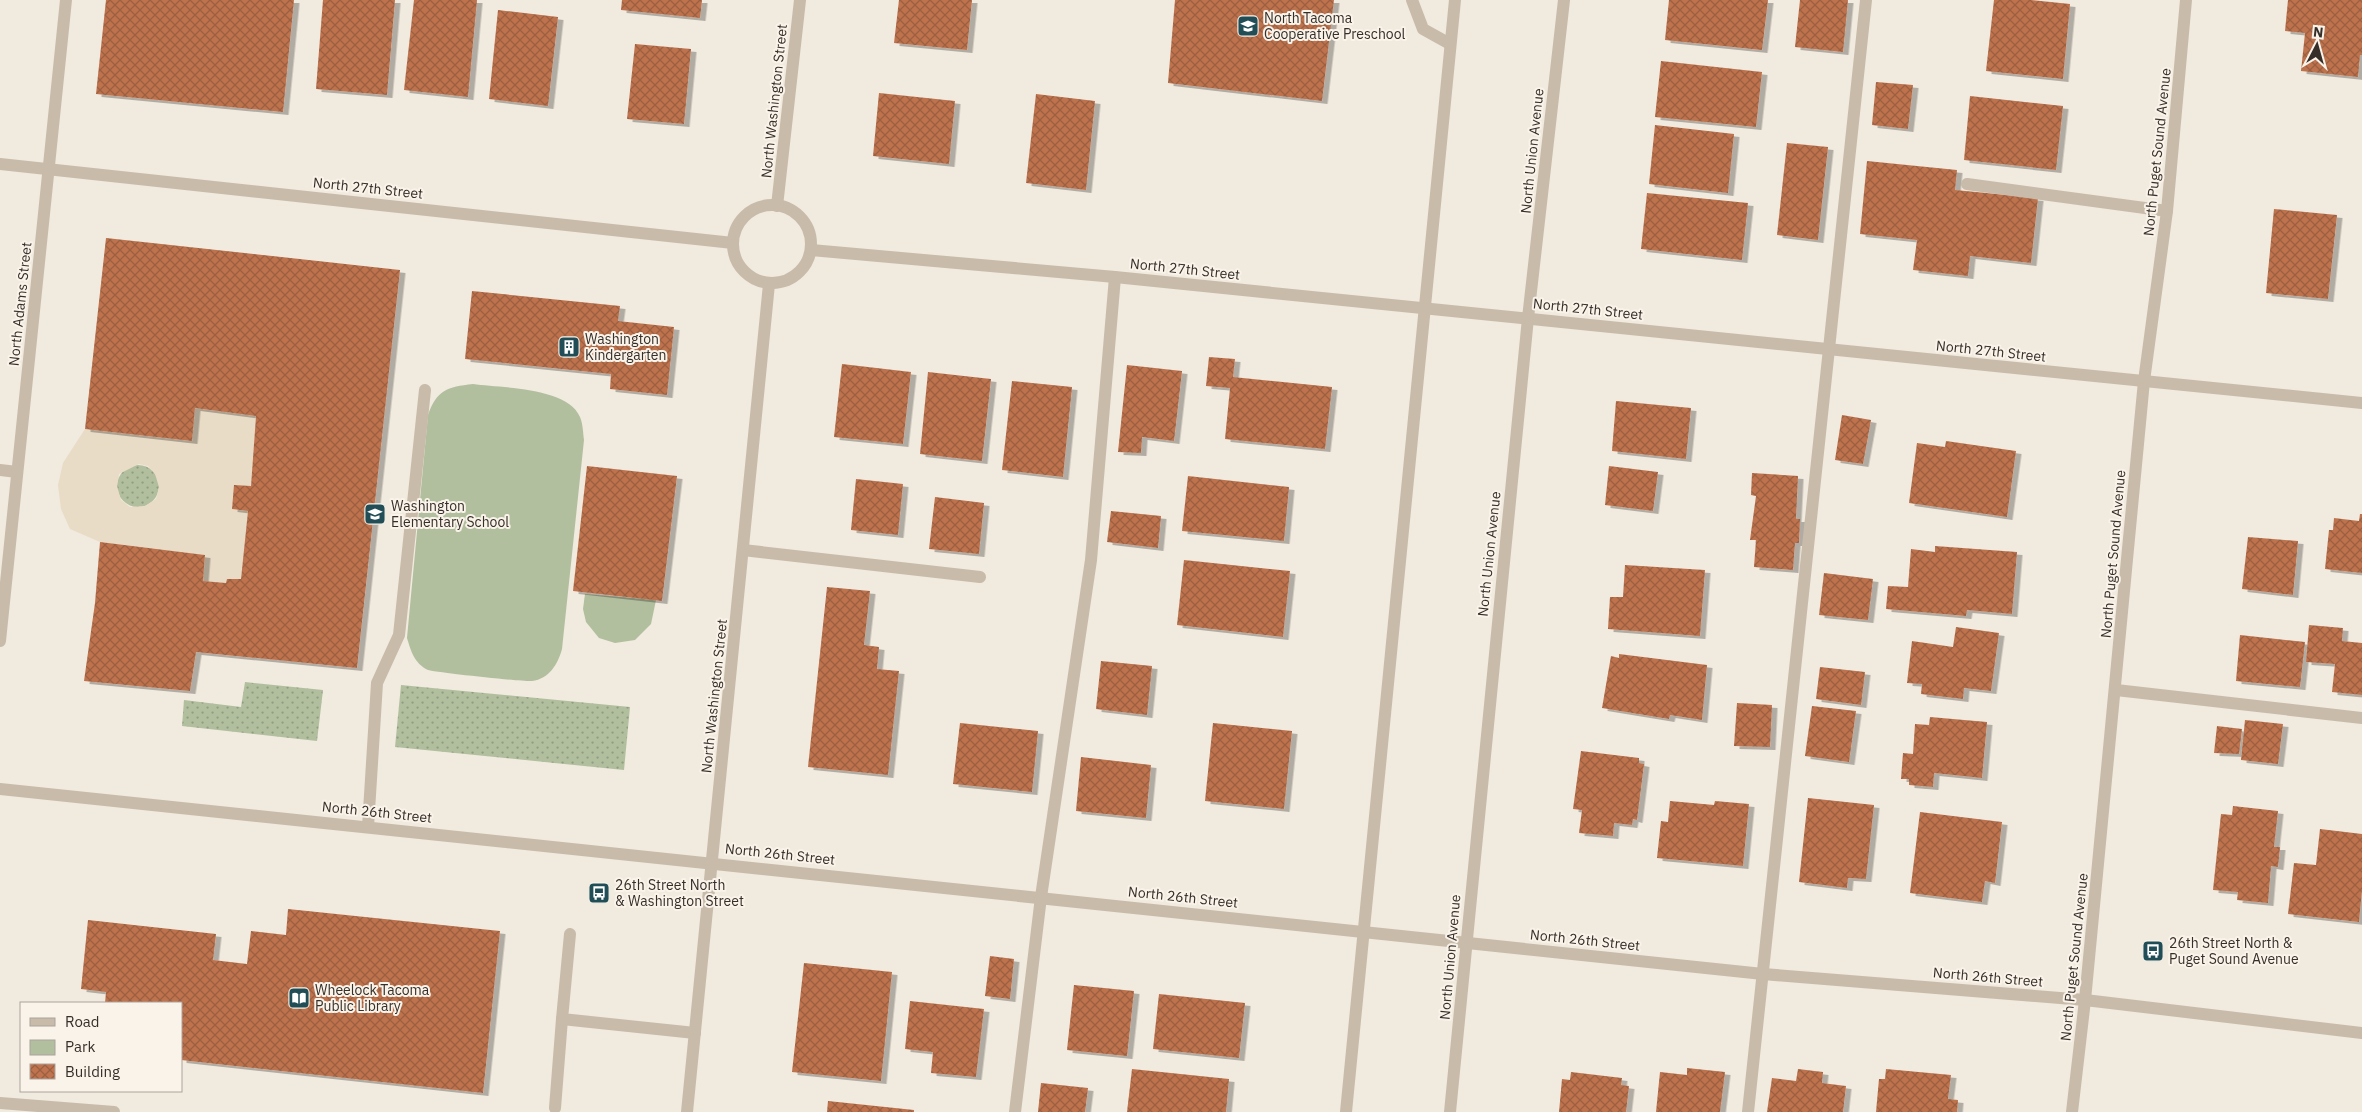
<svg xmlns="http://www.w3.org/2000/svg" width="2362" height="1112" viewBox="0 0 2362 1112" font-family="'IBM Plex Sans',sans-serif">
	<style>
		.green { fill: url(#green-dots) }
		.pitch { fill: #b1bf9e }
		.plaza { fill: #e8dcc6; fill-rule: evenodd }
		.building { fill: url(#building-cross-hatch); filter: url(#shadow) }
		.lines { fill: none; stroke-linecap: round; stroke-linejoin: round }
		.minor { stroke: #c8bbaa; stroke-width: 12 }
		.labels { text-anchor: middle; stroke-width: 4; stroke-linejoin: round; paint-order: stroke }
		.poi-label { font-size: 14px; fill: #362e29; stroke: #f9f3ea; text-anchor: start }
		.street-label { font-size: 14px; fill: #362e29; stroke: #f9f3ea }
	</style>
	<defs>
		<pattern id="green-dots" width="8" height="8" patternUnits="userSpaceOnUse" patternTransform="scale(1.25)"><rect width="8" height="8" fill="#b1bf9e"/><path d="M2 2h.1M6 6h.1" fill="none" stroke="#919c81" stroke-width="1.8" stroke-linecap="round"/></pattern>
		<pattern id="building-cross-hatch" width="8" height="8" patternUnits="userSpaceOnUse" patternTransform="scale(1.25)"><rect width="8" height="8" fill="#bf734e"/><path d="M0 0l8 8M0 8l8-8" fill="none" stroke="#9c5f41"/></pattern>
		<filter id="shadow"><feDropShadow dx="5.5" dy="3" stdDeviation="0" flood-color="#0004"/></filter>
	</defs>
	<rect width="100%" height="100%" fill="#f1eade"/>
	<!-- green -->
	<g class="green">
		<circle cx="138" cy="486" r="21"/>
		<path d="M245,682L323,690L317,741L182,726L184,700L241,707Z"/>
		<path d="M401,685L630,707L624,770L395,747Z"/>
	</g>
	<!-- pitch -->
	<g class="pitch">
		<path d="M473,384C501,388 568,387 580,417C583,424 583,433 584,440L562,649C558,664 549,679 532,681C524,682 433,672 428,670C414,663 411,651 407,638L428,415C437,390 447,387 473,384Z"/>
		<path d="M585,594L656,600L651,624L635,640L615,643L599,638L586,622L583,609Z"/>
	</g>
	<!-- plaza -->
	<path class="plaza" d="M195,408L256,416L251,486L233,499L232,509L248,511L241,579H228L226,583L203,581L205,555L100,542L70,529L61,509L58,485L63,463L85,429L191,441ZM139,464L148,466L155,474L159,487L156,499L145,506L130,507L121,500L117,486L119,474Z"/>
	<!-- building -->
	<g class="building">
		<path d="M106,0H294L283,112L96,94Z"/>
		<path d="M323,0H395L387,95L316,89Z"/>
		<path d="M414,0H477L468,97L404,90Z"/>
		<path d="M622,0H702L700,18L621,10Z"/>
		<path d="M899,0H972L967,50L894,43Z"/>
		<path d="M1175,0H1334L1322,101L1168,83Z"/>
		<path d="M1669,0H1768L1762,50L1665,40Z"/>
		<path d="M1800,0H1848L1843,52L1795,47Z"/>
		<path d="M1994,0H2031L2070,4L2063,79L1986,71Z"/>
		<path d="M2288,0H2362V55H2360L2358,77L2301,71L2305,33L2285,31Z"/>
		<path d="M498,10L558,17L548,106L489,99Z"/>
		<path d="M635,44L691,49L684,124L627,119Z"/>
		<path d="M1661,61L1762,72L1756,127L1655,117Z"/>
		<path d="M1876,82L1913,85L1908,129L1872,125Z"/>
		<path d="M879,93L955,101L949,164L873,156Z"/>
		<path d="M1036,94L1095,101L1086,190L1026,183Z"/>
		<path d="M1970,96L2063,106L2056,170L1964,160Z"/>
		<path d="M1655,125L1734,134L1728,193L1649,184Z"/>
		<path d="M1787,143L1828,147L1818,240L1777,235Z"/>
		<path d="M1867,161L1957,170L1955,190L2038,198L2031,263L1970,256L1968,276L1913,270L1917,240L1860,234Z"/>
		<path d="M1647,193L1748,203L1742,260L1641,249Z"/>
		<path d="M2274,209L2337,215L2328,299L2266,293Z"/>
		<path d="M106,238L400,270L357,668L196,652L190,691L84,681L95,603L100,542L205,555L203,581L226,583L227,579H241L248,511L232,509L234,485L251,486L256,416L195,408L192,441L85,429Z"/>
		<path d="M472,291L620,306L618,321L674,327L667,395L610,389L611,374L465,359Z"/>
		<path d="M1209,357L1235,359L1233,377L1332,387L1325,449L1225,439L1230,388L1206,386Z"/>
		<path d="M842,364L911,372L903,444L834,437Z"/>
		<path d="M1127,365L1182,371L1174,441L1142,437L1141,453L1118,452Z"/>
		<path d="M928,372L991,379L982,461L920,454Z"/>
		<path d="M1012,381L1072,387L1063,477L1002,470Z"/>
		<path d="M1616,401L1691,408L1686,459L1612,451Z"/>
		<path d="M1842,415L1871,420L1863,464L1835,460Z"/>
		<path d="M1946,441L2016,451L2007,517L1909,503L1917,443L1945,447Z"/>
		<path d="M587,466L677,476L662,601L573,591Z"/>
		<path d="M1609,466L1658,472L1653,511L1605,505Z"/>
		<path d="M1752,473L1798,476L1796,519H1800L1799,543H1795L1793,570L1754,567L1756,540H1750L1756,496L1751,495Z"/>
		<path d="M1188,476L1289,487L1284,541L1182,531Z"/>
		<path d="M856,479L903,484L898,535L851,530Z"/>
		<path d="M935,497L984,503L979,554L929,549Z"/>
		<path d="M1111,511L1161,516L1158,548L1107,542Z"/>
		<path d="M2360,514H2362V573L2325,569L2329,530H2333L2334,518L2359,521Z"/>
		<path d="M2248,537L2298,541L2293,595L2242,589Z"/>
		<path d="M1935,546L2017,552L2012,614L1967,610L1966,616L1886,609L1888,586L1908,587L1911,549L1935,552Z"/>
		<path d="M1184,560L1290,571L1283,637L1177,625Z"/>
		<path d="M1625,565L1705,570L1700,636L1608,629L1610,597H1623Z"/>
		<path d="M1824,573L1873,579L1868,620L1819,615Z"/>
		<path d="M827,587L870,591L864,645L879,647L877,669L899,671L888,775L808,767Z"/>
		<path d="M2309,625L2343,628L2342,641L2362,643V695L2332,692L2335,664L2306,662Z"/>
		<path d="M1956,627L1999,633L1991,691L1964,688L1963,699L1921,694L1922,684L1907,683L1912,641L1953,647Z"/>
		<path d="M2240,635L2305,642L2300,687L2236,681Z"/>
		<path d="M1619,654L1707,665L1702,720L1670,715L1669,719L1602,708L1611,656L1619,658Z"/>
		<path d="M1101,661L1152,666L1147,715L1096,709Z"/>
		<path d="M1820,667L1865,672L1861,705L1816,699Z"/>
		<path d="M1737,703L1772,705L1770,747L1734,746Z"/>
		<path d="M1812,706L1856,711L1849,762L1805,756Z"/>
		<path d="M1930,717L1987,722L1982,778L1934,773L1933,787L1909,785V779H1901L1903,753L1913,754L1915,724L1929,725Z"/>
		<path d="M2245,720L2283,724L2278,764L2241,760Z"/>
		<path d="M960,723L1038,731L1032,792L953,784Z"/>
		<path d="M1213,723L1292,731L1284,809L1205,801Z"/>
		<path d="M2217,726L2242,729L2239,754L2214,753Z"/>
		<path d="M1581,751L1639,758V763L1644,764L1637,820L1633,819L1632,825L1614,823L1613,836L1579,833L1582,810L1573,809Z"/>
		<path d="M1081,757L1151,765L1146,818L1076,811Z"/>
		<path d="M1808,798L1874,805L1866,879L1848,878L1847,888L1799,882Z"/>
		<path d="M1670,801L1714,805L1715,801L1749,804L1743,866L1657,858L1661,821L1668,822Z"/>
		<path d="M2233,806L2278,811L2274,847H2280L2278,867L2271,866L2268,903L2237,900L2238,892L2213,890L2221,814L2232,815Z"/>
		<path d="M1920,812L2002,822L1995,883L1985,881L1982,902L1910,893Z"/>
		<path d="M2320,829L2362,834V890L2359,922L2288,914L2294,863L2316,865Z"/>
		<path d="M288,909L500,931L483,1093L181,1060V1003H105L106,992L81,989L88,920L216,934L213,960L247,964L251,931L286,935Z"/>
		<path d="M990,956L1014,959L1010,999L985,996Z"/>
		<path d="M804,963L892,972L881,1081L792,1072Z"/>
		<path d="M1074,985L1134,991L1127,1056L1067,1050Z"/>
		<path d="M1159,994L1245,1003L1239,1058L1153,1049Z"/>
		<path d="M910,1001L984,1009L976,1077L931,1073L933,1052L905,1049Z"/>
		<path d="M1687,1068L1725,1072L1720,1112H1656L1660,1072L1687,1075Z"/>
		<path d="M1132,1069L1229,1079L1226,1112H1127Z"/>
		<path d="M1798,1069L1823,1072L1822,1083L1846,1086L1843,1112H1767L1772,1078L1796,1081Z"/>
		<path d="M1886,1069L1951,1075L1948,1099L1958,1100L1957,1112H1876L1879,1079H1885Z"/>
		<path d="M1571,1072L1622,1078L1621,1085L1629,1086L1626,1112H1559L1562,1079L1570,1080Z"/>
		<path d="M1041,1083L1088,1088L1085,1112H1038Z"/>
		<path d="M828,1101L914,1110V1112H827Z"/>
	</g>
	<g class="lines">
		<!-- minor -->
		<g class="minor">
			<path d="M1412,0L1423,29L1450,44"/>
			<path d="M0,164L733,243"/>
			<path d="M1967,184L2167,211"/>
			<circle cx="772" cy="244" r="39"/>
			<path d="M777,206L800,0"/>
			<path d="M811,250L1115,277L2362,403"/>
			<path d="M0,470L17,472"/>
			<path d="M743,550L980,577"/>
			<path d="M0,641L66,0"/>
			<path d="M2116,690L2362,718"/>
			<path d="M0,789L1763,974L2085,1000L2362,1033"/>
			<path d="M368,827L377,683L399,635L425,390"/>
			<path d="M570,934L562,1019L695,1033"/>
			<path d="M0,1103L114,1112"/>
			<path d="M555,1108L562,1019"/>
			<path d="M687,1112L769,284"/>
			<path d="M1015,1112L1041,897L1091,560L1115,277"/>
			<path d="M1346,1112L1455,0"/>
			<path d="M1450,1112L1528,318L1564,0"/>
			<path d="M1748,1112L1866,0"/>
			<path d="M2072,1112L2085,1000L2144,381L2167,211L2186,0"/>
		</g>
	</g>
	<!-- icons -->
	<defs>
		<g id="school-square" transform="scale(1.125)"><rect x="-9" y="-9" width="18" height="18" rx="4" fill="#214d56" stroke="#f9f3ea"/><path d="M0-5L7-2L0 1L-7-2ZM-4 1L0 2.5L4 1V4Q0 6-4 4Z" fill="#fff"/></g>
		<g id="building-square" transform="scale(1.125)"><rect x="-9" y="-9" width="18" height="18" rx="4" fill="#214d56" stroke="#f9f3ea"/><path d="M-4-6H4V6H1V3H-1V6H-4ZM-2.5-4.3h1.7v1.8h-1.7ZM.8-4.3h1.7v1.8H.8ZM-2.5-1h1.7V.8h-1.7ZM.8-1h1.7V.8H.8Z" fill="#fff"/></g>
		<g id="bus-square" transform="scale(1.125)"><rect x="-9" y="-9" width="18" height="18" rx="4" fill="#214d56" stroke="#f9f3ea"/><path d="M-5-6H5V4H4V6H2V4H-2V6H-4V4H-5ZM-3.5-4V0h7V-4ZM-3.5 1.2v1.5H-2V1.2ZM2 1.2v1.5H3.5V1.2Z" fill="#fff"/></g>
		<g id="library-square" transform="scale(1.125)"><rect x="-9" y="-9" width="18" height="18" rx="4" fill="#214d56" stroke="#f9f3ea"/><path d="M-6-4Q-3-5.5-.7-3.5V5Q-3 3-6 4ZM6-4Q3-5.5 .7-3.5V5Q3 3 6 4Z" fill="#fff"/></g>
	</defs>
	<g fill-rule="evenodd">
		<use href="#school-square" x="1248" y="26"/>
		<use href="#building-square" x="569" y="347"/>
		<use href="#school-square" x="375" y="514"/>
		<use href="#bus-square" x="599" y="893"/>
		<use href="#bus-square" x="2153" y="951"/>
		<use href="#library-square" x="299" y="998"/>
	</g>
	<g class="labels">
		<!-- poi labels -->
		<g class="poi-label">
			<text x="1264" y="23">North Tacoma<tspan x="1264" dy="16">Cooperative Preschool</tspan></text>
			<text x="585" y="344">Washington<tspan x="585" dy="16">Kindergarten</tspan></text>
			<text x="391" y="511">Washington<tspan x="391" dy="16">Elementary School</tspan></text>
			<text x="615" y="890">26th Street North<tspan x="615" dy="16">&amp; Washington Street</tspan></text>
			<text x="2169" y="948">26th Street North &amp;<tspan x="2169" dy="16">Puget Sound Avenue</tspan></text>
			<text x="315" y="995">Wheelock Tacoma<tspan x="315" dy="16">Public Library</tspan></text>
		</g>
		<!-- street labels -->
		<g class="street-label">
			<text transform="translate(774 101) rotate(-84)" y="5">North Washington Street</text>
			<text transform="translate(1532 151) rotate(-84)" y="5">North Union Avenue</text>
			<text transform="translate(2157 152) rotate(-84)" y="5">North Puget Sound Avenue</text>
			<text transform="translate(368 188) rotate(6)" y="5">North 27th Street</text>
			<text transform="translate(1185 269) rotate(6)" y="5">North 27th Street</text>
			<text transform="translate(20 304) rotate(-84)" y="5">North Adams Street</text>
			<text transform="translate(1588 309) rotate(6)" y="5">North 27th Street</text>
			<text transform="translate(1991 351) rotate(6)" y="5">North 27th Street</text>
			<text transform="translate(1489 554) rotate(-84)" y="5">North Union Avenue</text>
			<text transform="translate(2113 554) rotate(-85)" y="5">North Puget Sound Avenue</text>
			<text transform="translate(714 696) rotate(-84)" y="5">North Washington Street</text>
			<text transform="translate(377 812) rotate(6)" y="5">North 26th Street</text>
			<text transform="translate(780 854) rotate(6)" y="5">North 26th Street</text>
			<text transform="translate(1183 897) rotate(6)" y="5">North 26th Street</text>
			<text transform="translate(1585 940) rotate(6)" y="5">North 26th Street</text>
			<text transform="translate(1450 957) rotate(-85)" y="5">North Union Avenue</text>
			<text transform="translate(2074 957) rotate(-84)" y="5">North Puget Sound Avenue</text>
			<text transform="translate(1988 977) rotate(5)" y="5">North 26th Street</text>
		</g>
	</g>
	<!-- legend -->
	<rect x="20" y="1002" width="162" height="90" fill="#f9f3ea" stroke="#aba49d"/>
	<rect x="30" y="1018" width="25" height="8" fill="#c8bbaa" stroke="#aba49d"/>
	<text x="65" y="1027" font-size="15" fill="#362e29">Road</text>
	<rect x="30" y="1040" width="25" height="15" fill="#b1bf9e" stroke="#aba49d"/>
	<text x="65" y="1052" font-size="15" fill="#362e29">Park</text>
	<rect x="30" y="1064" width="25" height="15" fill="url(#building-cross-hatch)" stroke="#aba49d"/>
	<text x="65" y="1077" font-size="15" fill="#362e29">Building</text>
	<!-- north arrow -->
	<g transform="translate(2317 45) rotate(6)" stroke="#f9f3ea" stroke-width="4" paint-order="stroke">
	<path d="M0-4L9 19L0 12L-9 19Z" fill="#362e29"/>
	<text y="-8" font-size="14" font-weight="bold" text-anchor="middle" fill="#362e29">N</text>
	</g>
</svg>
